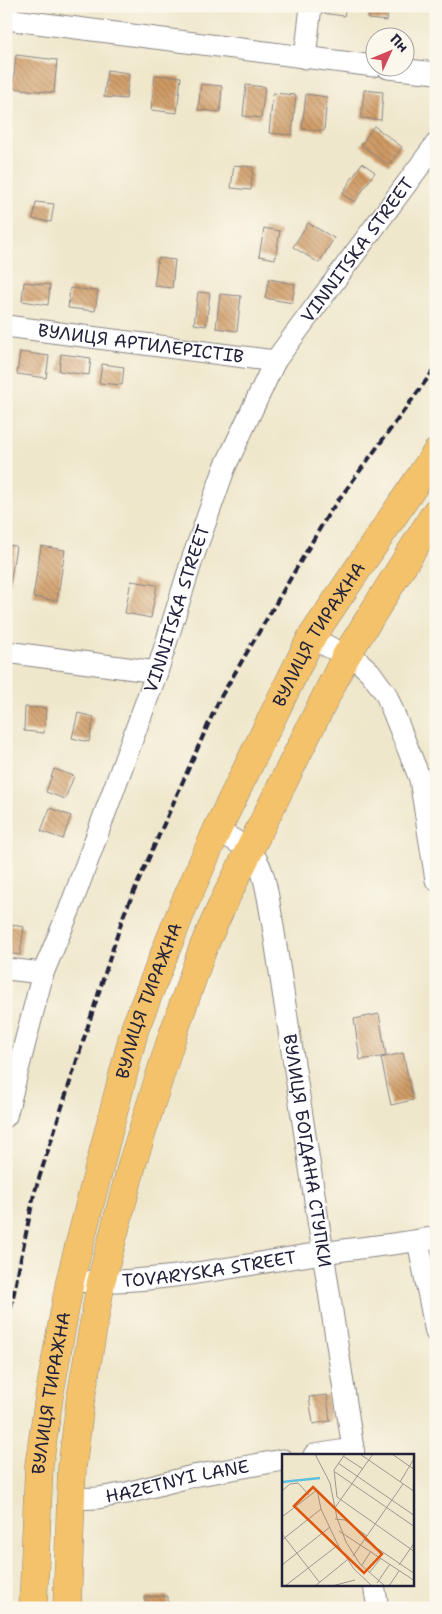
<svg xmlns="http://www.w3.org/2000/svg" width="442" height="1614" viewBox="0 0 442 1614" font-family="'Shantell Sans',sans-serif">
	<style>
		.building { fill: url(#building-back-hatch) }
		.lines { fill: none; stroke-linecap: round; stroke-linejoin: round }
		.minor-casing { stroke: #888483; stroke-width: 23 }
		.major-casing { stroke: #888483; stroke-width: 29 }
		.minor { stroke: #fff; stroke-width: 21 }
		.major { stroke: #f4c26a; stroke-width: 28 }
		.rail { stroke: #22223b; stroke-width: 4; stroke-dasharray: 8 4; stroke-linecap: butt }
		.labels { text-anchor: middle; stroke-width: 4; stroke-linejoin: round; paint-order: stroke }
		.street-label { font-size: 18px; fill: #22223b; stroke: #fbf7ec }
		.inset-river { fill: none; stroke: #5fc1dd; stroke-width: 2.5 }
		.inset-road { fill: none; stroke: #9d9891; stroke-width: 1 }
		.view { fill: #de560e; fill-opacity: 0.15; stroke: #de560e; stroke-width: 2.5 }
		.inset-edge { fill: none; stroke: #22223b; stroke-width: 2.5 }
	</style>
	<defs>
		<pattern id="building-back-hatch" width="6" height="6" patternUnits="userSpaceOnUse" patternTransform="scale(1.25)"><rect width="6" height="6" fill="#d09b65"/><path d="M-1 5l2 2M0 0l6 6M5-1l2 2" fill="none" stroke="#a87e54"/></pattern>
	</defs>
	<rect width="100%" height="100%" fill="#fbf7ec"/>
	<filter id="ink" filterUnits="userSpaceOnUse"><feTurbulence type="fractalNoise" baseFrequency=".02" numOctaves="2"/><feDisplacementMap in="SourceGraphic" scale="10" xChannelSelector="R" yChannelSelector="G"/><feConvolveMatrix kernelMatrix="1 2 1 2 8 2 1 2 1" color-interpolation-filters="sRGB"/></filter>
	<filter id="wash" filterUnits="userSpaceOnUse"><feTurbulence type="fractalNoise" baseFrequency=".0096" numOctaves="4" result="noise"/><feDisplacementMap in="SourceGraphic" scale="20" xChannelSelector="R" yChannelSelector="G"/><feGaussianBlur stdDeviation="1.12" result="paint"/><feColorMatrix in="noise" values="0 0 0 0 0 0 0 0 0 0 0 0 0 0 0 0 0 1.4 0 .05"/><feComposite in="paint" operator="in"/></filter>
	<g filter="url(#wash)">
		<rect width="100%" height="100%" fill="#efe7cb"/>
		<g id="blocks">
			<!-- building -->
			<g class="building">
				<path d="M322,6H346L344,16L321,13Z"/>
				<path d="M370,6H388L387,21L368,19Z"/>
				<path d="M16,55L57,60L54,93L13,88Z"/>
				<path d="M107,70L129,73L126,99L104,97Z"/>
				<path d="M155,75L181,77L177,113L151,110Z"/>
				<path d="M201,84L222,86L220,112L198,110Z"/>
				<path d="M246,85L265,87L261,118L243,116Z"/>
				<path d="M364,90L383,92L381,120L361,118Z"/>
				<path d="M273,93L296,95L292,135L269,133Z"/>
				<path d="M306,94L327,97L324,131L302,129Z"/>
				<path d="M374,126L402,147L389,165L361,145Z"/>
				<path d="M362,163L375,172L355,202L342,194Z"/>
				<path d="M234,165L253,167L251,190L231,188Z"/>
				<path d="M36,202L54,204L51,222L33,219Z"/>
				<path d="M308,223L334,238L319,263L293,247Z"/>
				<path d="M264,228L280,231L275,259L259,256Z"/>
				<path d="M158,258L175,260L172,288L154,286Z"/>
				<path d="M269,279L295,284L292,303L265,298Z"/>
				<path d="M24,282L50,285L48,305L22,301Z"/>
				<path d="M70,288L98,291L95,311L68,308Z"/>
				<path d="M198,292L210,293L206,326L194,324Z"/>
				<path d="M220,294L241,296L237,331L216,328Z"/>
				<path d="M20,352L49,356L46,378L17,374Z"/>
				<path d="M61,354L91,358L89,375L59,371Z"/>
				<path d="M102,364L124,367L122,385L99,383Z"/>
				<path d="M6,545L16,546L10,585H6Z"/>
				<path d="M41,546L65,550L57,601L33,597Z"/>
				<path d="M131,581L157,585L151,618L125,613Z"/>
				<path d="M25,707L46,708L44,733L24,731Z"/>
				<path d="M78,713L94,717L89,742L72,738Z"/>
				<path d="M54,769L74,776L65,799L46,792Z"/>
				<path d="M50,808L71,816L63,839L41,831Z"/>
				<path d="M6,924L24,927L20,955L6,953Z"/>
				<path d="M379,1014L386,1056L360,1060L354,1019Z"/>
				<path d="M403,1053L413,1100L391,1105L381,1058Z"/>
				<path d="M327,1395L330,1421L313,1424L309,1397Z"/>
				<path d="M168,1596V1608H145V1597Z"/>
			</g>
		</g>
	</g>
	<g filter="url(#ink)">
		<use href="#blocks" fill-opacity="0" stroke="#888483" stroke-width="1"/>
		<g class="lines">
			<!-- minor casing -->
			<g class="minor-casing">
				<g id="minor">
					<path d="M6,19L374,66"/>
					<path d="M305,58L311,6"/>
					<path d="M388,68L436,73"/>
					<path id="s1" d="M6,326L275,361"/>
					<path d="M311,638L359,662L370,672L386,694L420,779L436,880"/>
					<path d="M6,652L157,672"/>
					<path id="s2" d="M217,830C227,836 238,842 248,849C265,863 268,899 272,920L354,1455"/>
					<path d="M6,969L43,973"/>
					<path id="s3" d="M6,1116L43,973L69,911L157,672L192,560L225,467L275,361L436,144"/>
					<path d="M418,1241L436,1332"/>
					<path id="s4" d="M70,1281C157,1285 237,1265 323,1253C360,1247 398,1245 436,1237"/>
					<path d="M314,1455L353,1449"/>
					<path id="s5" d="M70,1499L98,1498L127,1493L193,1476L283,1460"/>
					<path d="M374,1585L378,1608"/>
				</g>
			</g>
			<!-- major casing -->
			<g class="major-casing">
				<g id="major">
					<path id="s6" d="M33,1608L39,1465L49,1397L70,1281L135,1028L183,907L217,830L311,638L436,453"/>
					<path d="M67,1608L72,1468L80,1403L101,1282L133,1161L171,1040L203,948L225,899L346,656L436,512"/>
				</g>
			</g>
			<!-- minor -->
			<use href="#minor" class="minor"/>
			<!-- major -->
			<use href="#major" class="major"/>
			<!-- rail -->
			<path class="rail" d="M6,1332L34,1194L124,914L219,700L329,513L436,367"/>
		</g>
	</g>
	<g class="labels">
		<!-- street labels -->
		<g class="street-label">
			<text dy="6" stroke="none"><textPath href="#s3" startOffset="941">VINNITSKA STREET</textPath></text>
			<text dy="6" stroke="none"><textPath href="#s1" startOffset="136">ВУЛИЦЯ АРТИЛЕРІСТІВ</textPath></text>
			<text dy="6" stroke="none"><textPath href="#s3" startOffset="536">VINNITSKA STREET</textPath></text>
			<text dy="6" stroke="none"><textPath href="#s6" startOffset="1026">ВУЛИЦЯ ТИРАЖНА</textPath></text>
			<text dy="6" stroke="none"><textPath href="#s6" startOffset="621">ВУЛИЦЯ ТИРАЖНА</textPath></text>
			<text dy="6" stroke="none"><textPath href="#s2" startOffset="346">ВУЛИЦЯ БОГДАНА СТУПКИ</textPath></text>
			<text dy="6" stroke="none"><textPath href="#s4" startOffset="140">TOVARYSKA STREET</textPath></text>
			<text dy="6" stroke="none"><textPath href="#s6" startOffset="216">ВУЛИЦЯ ТИРАЖНА</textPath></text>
			<text dy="6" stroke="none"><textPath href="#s5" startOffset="109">HAZETNYI LANE</textPath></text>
		</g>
	</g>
	<!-- overview -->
	<g transform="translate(282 1454)">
		<rect width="132" height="132" fill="#efe7cb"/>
		<path class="inset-river" d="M0,28L38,24"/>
		<path class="inset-road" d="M33,0L48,29L55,64L64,88L78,110L103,132M63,0L52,16L55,43L133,98M78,0L133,38M110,0L133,16M61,2L81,15M56,9L133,62M53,18L133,73M118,28L133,3M0,37L8,30L16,29L27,41M52,55L91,0M0,63L35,36L39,55L56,91L72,115L90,132M53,65L63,66L85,82M57,77L133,127M0,80L38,129M0,86L39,55M83,86L133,120M71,102L121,30M0,111L48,73M80,111L89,97M117,111L133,88M87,119L99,104M95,129L108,110M3,132L56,91M33,132L65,106M50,132L73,126M107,132L117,117"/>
		<path class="view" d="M31,33L100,100L82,119L12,52Z"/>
		<rect width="132" height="132" class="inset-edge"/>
	</g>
	<!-- margin -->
	<rect width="442" height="1614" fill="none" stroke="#fbf7ec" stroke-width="25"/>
	<!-- north arrow -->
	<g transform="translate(390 52) rotate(46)"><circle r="24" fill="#fbf7ec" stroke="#a4a2a5"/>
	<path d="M0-4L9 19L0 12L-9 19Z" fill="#d1495b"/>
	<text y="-8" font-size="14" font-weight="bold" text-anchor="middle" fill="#22223b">Пн</text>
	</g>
</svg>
